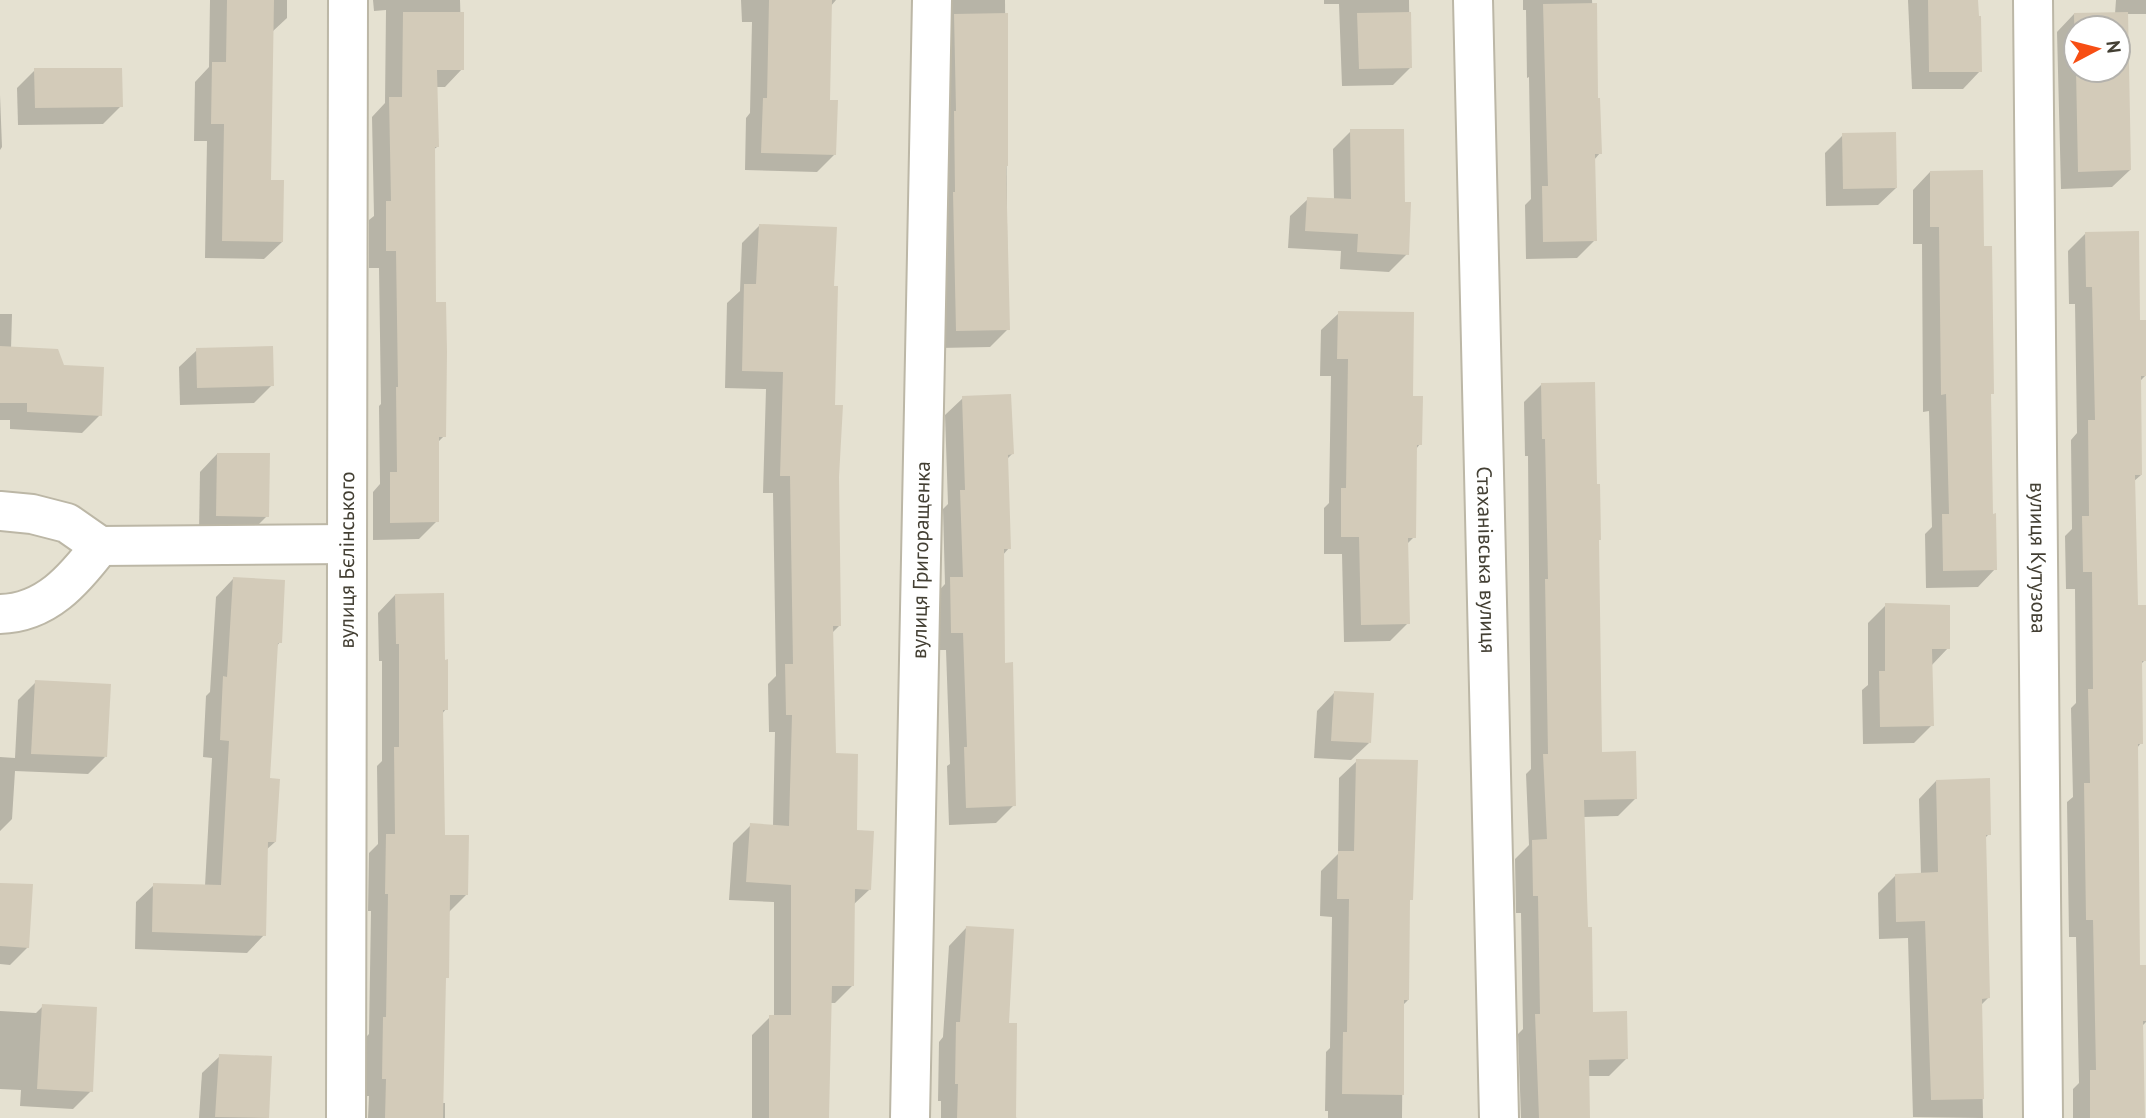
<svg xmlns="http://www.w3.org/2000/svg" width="2146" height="1118" viewBox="0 0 2146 1118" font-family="'PT Sans',sans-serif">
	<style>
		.residential { fill: #e5e1d1; fill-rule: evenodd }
		.shadow { fill: #0003; fill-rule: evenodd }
		.building { fill: #d3cbb9 }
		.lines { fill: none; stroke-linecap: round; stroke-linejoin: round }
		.minor-casing { stroke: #bcb7a6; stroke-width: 42 }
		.minor { stroke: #fff; stroke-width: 38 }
		.labels { text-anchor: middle; stroke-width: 7; stroke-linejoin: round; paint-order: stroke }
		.street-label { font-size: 21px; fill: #433f33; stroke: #fff }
	</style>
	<rect width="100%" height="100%" fill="#f1efe3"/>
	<!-- residential -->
	<path class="residential" d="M0,0H2146V1118H0ZM2076,28H2118V70H2076Z"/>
	<!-- shadow -->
	<g class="shadow">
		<path d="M210,0H287V18L272,32L270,182L282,242L264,259L205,258L207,141H194L195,82L209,67Z"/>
		<path d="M373,0H460L462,69L445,87H436L437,147L433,150L434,304L444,436L437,443V521L419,539L373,540V492L380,484L379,406L381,404L379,268H369V220L374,216L372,117L385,103L386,10L374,11Z"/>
		<path d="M741,0H836L830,7L829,102L835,154L817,172L745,170L746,118L750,113L752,22H742Z"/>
		<path d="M940,0H1005L1008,329L990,347L939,348Z"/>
		<path d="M1324,0H1409L1410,68L1393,85L1342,86L1339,4H1324Z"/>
		<path d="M1523,0H1592L1600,153L1594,160L1595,240L1577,258L1526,259L1525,205L1531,199L1529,77L1527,78L1526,10H1523Z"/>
		<path d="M1908,0H1977L1980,71L1963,89H1912Z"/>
		<path d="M2116,0H2146V14H2126L2130,170L2112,187L2061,189L2057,32L2074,14H2115ZM2076,28H2118V70H2076Z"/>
		<path d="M35,70L121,106L103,124L18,125L17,88Z"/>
		<path d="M0,95L2,147L0,150Z"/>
		<path d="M1351,131L1407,254L1389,272L1340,269L1341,251L1288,248L1290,216L1308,199L1334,200L1333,149Z"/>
		<path d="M1843,135L1896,188L1878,205L1826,206L1825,153Z"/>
		<path d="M1930,172L1983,248L1992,393L1989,396L1991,515L1995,569L1978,587L1926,588L1925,534L1932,527L1929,411L1923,412L1922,244H1913V190Z"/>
		<path d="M760,225L832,288L833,407L838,477L840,625L832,633L834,755L869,890L853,905V985L835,1003H830L828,1118H752V1035L770,1017H774V902L729,900L733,843L751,825L773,826L775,732H769L768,684L776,676L773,493H763L766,389L725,388L727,303L740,291L742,243Z"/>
		<path d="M2086,233L2139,322L2146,375L2139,382L2141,475L2133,482L2137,606L2145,660L2140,665L2141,743L2137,748L2138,967H2146V1022L2141,1027L2143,1118H2073V1089L2079,1083L2076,937H2069L2067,802L2073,797L2071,708L2076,703L2075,589H2066L2065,536L2072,529L2071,440L2077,433L2075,304H2069L2068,251Z"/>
		<path d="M1339,313L1420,444L1416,449L1414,537L1406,545L1408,623L1390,641L1344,642L1342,554H1324V508L1329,503L1331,376H1320L1321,330Z"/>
		<path d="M0,314H12L11,349L62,367L100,415L82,433L10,429V420H0Z"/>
		<path d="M197,350L272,385L254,403L180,405L179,367Z"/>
		<path d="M1542,384L1597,542L1600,754L1636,798L1618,816L1583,817L1591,1014L1627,1058L1609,1076H1588V1118H1521L1518,1034L1523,1029L1521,913H1516L1515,859L1529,845L1526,774L1531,769L1528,456H1525L1524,402Z"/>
		<path d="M963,398L1012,454L1006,460L1009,548L1002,556L1004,664L1014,805L996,823L949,825L947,766L950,764L946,650H934L933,597L945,584L943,509L948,504L945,415Z"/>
		<path d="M217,454L267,516L249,534L199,533L200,472Z"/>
		<path d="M233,579L280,642L276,647L268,780L275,842L266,850L264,935L247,953L135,949L136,902L154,885L205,886L212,758L203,757L206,696L210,692L216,597Z"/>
		<path d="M395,595L446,709L441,715L443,836L466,895L448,913L447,977L444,980L442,1103H445V1118H368L369,1096H365L366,1037L369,1034L371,911H368L369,853L378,844L377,766L382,761V661H379L378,613Z"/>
		<path d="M1886,605L1948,648L1931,666L1932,725L1914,743L1863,744L1862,690L1868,685V623Z"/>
		<path d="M36,682L105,757L88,774L15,771L12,819L0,831V757L15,758L18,700Z"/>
		<path d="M1334,693L1369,743L1351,760L1314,758L1317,711Z"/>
		<path d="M1357,761L1411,899L1408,902V1000L1403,1005L1402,1118H1328V1111H1325L1326,1052L1330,1048L1332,917L1320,916L1321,871L1338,854L1339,778Z"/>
		<path d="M1936,781L1989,834L1985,838L1988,998L1981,1005L1983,1118L1913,1117L1908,938L1879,939L1878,893L1896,875H1921L1919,799Z"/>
		<path d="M0,884L28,947L10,965L0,964Z"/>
		<path d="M966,928L1007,1025L1014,1117L1017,1118H941V1101H938L939,1042L943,1037L949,946Z"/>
		<path d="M43,1006L91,1091L73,1109L20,1106L21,1090L0,1089V1011L36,1013Z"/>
		<path d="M220,1056L270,1058L267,1118H199L202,1073Z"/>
	</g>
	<!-- building -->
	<g class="building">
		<path d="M227,0H274L271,180H284L283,242L222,241L224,124H211L212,62H226Z"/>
		<path d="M769,0H832L830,100H838L836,155L761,153L763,98H767Z"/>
		<path d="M1928,0H1978L1979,16H1981L1982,72H1929Z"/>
		<path d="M1597,3L1598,98H1600L1602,154H1595L1597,241L1543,242L1542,186H1548L1543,4Z"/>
		<path d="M403,12H464V70H437L439,147H435L436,302H446L447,352L446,437H439V522L390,523V472H397L396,387H398L396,251H386V201H391L389,97H402Z"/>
		<path d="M1411,12L1412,68L1359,69L1357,13Z"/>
		<path d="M2128,12L2131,170L2078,172L2076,70H2118V28H2076L2075,69L2074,13Z"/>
		<path d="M1008,13V166H1006L1010,330L956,331L953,192H955L954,111H956L954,14Z"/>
		<path d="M34,68H122L123,107L35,108Z"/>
		<path d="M1350,129H1404L1405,202H1411L1409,255L1357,252L1358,234L1305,231L1307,197L1351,199Z"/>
		<path d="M1896,132L1897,188L1843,189L1842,133Z"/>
		<path d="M1983,170L1984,246H1992L1994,394H1991L1993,514L1996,513L1997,570L1943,571L1942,514H1949L1946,394L1941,395L1939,227H1930V171Z"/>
		<path d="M759,224L837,227L834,286H838L835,405H843L839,477L841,626H833L836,753L858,754L857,830L874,831L871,890L855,889L854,986H832L829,1118H769V1015H791V885L746,882L750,823L789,826L792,715H786L785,664H793L790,476H780L783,372L742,371L744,284H756Z"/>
		<path d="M2139,231L2140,320H2146V376H2141L2142,475H2135L2138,605H2146V661H2142L2143,744H2138L2140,965H2146V1021H2143L2145,1118H2090V1070H2096L2093,920H2086L2084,783H2090L2088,689H2093L2092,572H2083L2082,516H2089L2088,420H2095L2092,287H2086L2085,232Z"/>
		<path d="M1338,311L1414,312L1413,396H1423L1422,445H1417L1416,538H1408L1410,624L1361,625L1359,537H1341V488H1346L1348,359H1337Z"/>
		<path d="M0,346L58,349L64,365L104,367L102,416L27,412V403H0Z"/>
		<path d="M273,346L274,386L197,388L196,348Z"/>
		<path d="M1595,382L1597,484H1600L1601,540H1599L1602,752L1636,751L1637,799L1584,800L1588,927H1592L1593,1012L1627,1011L1628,1059L1589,1060L1590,1118H1539L1535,1014H1540L1538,896H1533L1532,840L1547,839L1543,754H1548L1545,579H1548L1545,439H1542L1541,383Z"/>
		<path d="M1011,394L1014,454L1008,455L1011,549H1004L1005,663L1013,662L1016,806L966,808L964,747H967L963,633H951L950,577H963L960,490H965L962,396Z"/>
		<path d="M217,453H270L269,517L216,516Z"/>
		<path d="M233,577L285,580L282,643H278L270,778L280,779L276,842H268L266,936L152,932L153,883L221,885L229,741L220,740L223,676L227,677Z"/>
		<path d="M444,593L445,660L448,659V710H443L445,835H469L468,895H450L449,978H446L443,1118H385L386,1079H382L383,1017H386L388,894H385L386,834H395L394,747H399V644H396L395,594Z"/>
		<path d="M1885,603L1950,605V649H1932L1934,726L1880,727L1879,671H1885Z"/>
		<path d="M35,680L111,684L107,757L31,754Z"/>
		<path d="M1334,691L1374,693L1371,743L1331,741Z"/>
		<path d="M1356,759L1418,760L1413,900H1410L1409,1000H1404V1095L1342,1094L1343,1032H1347L1349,899H1337L1338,851H1354Z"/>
		<path d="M1990,778L1991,835H1986L1990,998L1982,999L1984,1099L1931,1100L1925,921L1896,922L1895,874L1938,872L1936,780Z"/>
		<path d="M0,883L33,884L29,948L0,946Z"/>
		<path d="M966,926L1014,929L1009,1023H1017L1016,1118H957L958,1084H955L956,1022H960Z"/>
		<path d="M42,1004L97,1007L93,1092L37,1089Z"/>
		<path d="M219,1054L272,1056L269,1118L215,1117Z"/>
	</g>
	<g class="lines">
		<!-- minor casing -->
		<g class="minor-casing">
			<g id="minor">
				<path id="s1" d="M1473,0L1499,1118"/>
				<path id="s2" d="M2033,0L2043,1118"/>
				<path d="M0,511L32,514L67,523L100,546L347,544"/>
				<path d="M0,614C46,613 74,580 100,546"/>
				<path id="s3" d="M346,1118L348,0"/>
				<path id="s4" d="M910,1118L932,0"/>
			</g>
		</g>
		<!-- minor -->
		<use href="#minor" class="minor"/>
	</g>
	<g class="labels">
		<!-- street labels -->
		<g class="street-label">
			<text dy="7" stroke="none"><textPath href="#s3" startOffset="558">вулиця Бєлінського</textPath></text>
			<text dy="7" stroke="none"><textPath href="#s4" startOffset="558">вулиця Григоращенка</textPath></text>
			<text dy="7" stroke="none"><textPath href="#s1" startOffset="560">Стаханівська вулиця</textPath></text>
			<text dy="7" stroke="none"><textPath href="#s2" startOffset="558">вулиця Кутузова</textPath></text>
		</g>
	</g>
	<!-- north arrow -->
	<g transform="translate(2097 49) rotate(83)"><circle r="33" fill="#ffffff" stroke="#b4b2ad" stroke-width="2"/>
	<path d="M0-5L12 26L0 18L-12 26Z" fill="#f74e14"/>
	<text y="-10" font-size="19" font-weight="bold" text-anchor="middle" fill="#433f33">N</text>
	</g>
</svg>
